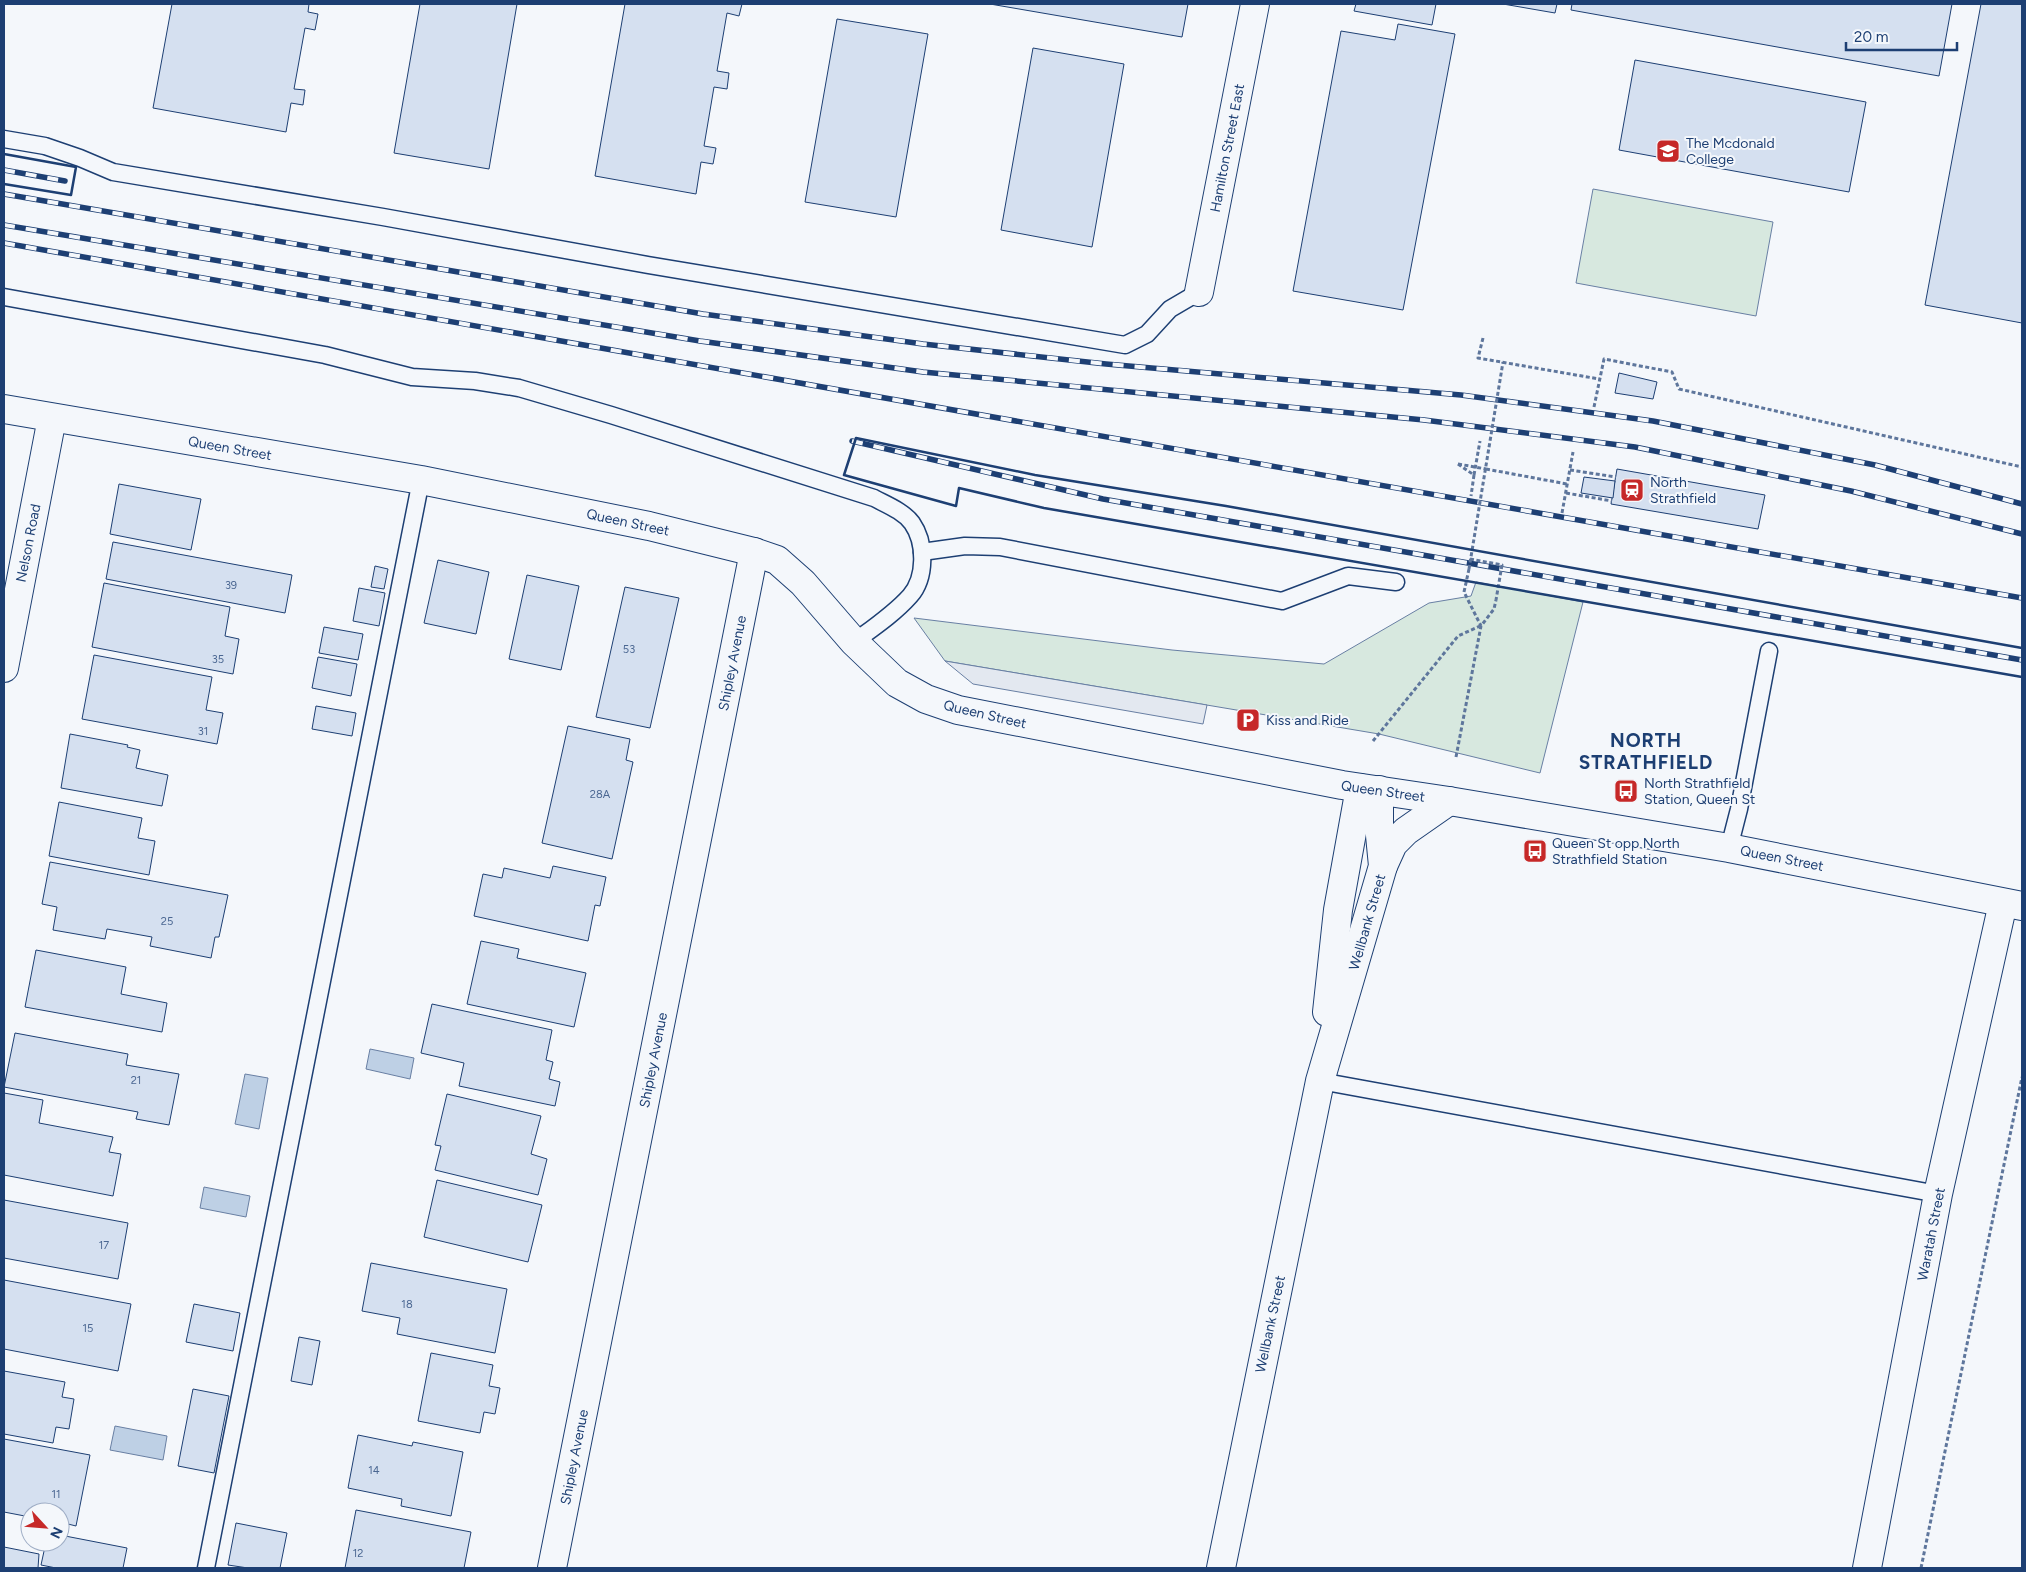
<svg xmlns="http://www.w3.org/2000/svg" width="2026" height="1572" viewBox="0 0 2026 1572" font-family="Figtree,sans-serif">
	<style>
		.green { fill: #d7e8df; stroke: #687fa3 }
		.parking { fill: #e3e8f0; stroke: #687fa3 }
		.water { fill: #bed0e5; stroke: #687fa3 }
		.building { fill: #d5e0f0; stroke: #1d3f73 }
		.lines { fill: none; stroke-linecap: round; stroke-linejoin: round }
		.lane-casing { stroke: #1d3f73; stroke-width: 19 }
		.street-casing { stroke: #1d3f73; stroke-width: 30 }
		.secondary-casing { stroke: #1d3f73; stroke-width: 30 }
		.path { stroke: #5e769c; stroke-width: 3; stroke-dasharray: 4 2.5; stroke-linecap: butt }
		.lane { stroke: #f4f7fb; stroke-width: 16 }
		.street { stroke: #f4f7fb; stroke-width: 28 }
		.secondary { stroke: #f4f7fb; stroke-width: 28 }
		.rail-casing { stroke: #1d3f73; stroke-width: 5.5 }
		.rail { stroke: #f4f7fb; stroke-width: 4; stroke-dasharray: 11; stroke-linecap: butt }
		.path-bridge { stroke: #5e769c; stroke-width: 3; stroke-dasharray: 4 2.5; stroke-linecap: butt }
		.wall { stroke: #1d3f73; stroke-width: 2.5 }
		.labels { text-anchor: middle; stroke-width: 4; stroke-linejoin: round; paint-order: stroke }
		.number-label { font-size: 11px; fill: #4b6792 }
		.poi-label { font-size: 14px; fill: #1d3f73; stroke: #f4f7fb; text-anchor: start }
		.street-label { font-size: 14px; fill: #1d3f73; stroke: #f4f7fb }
		.district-label { font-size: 19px; font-weight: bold; letter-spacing: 1px; fill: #1d3f73; stroke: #f4f7fb }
	</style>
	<rect width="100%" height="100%" fill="#f4f7fb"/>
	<!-- green -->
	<g class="green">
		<path d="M1593,189L1773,222L1756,316L1576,283Z"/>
		<path d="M1476,582L1583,602L1540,773L1379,734L945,661L914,618L1172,650L1324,664L1429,603L1471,596Z"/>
	</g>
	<!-- parking -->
	<path class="parking" d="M945,661L1207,705L1203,724L973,684Z"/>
	<!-- water -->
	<g class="water">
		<path d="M370,1049L414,1058L410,1079L366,1069Z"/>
		<path d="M245,1074L268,1078L259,1129L235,1124Z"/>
		<path d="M204,1187L250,1196L246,1217L200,1208Z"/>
		<path d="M115,1426L167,1436L163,1460L110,1450Z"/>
	</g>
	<!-- building -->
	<g class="building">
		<path d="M172,4H309L308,12L318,14L315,30L305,28L294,89L305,90L303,105L291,103L286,132L153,108Z"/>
		<path d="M420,4H517L489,169L394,153Z"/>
		<path d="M625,4H742L739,16L727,13L717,71L729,73L727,89L714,87L704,146L716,148L713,164L701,162L696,194L595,176Z"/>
		<path d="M990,4H1188L1182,37Z"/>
		<path d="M1356,4H1436L1432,25L1354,11Z"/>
		<path d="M1503,4H1557L1555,13Z"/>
		<path d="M1572,4H1952L1939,76L1571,10Z"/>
		<path d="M1981,4H2022V323L1925,305Z"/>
		<path d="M837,19L928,34L896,217L805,202Z"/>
		<path d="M1398,24L1455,34L1403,310L1293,291L1341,31L1395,40Z"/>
		<path d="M1033,48L1124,64L1092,247L1001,230Z"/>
		<path d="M1635,60L1866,102L1849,192L1619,150Z"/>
		<path d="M1619,373L1657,382L1653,399L1615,393Z"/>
		<path d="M1617,469L1765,495L1758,529L1611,504Z"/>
		<path d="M1584,477L1615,481L1613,498L1581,493Z"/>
		<path d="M119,484L201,499L191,550L110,534Z"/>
		<path d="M113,542L292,575L285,613L106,579Z"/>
		<path d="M438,560L489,572L476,634L424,623Z"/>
		<path d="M375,566L388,569L384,589L371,587Z"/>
		<path d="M527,575L579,586L561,670L509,659Z"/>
		<path d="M104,583L230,607L225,636L239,639L233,674L92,647Z"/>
		<path d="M625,587L679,598L650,728L596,717Z"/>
		<path d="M359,588L385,593L379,626L353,621Z"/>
		<path d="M324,627L363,634L358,660L319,653Z"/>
		<path d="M94,655L212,677L206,710L223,713L217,744L82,719Z"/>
		<path d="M318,657L357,664L351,696L312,688Z"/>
		<path d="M316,706L356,713L352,736L312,729Z"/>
		<path d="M568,726L630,739L626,760L633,762L612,859L542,843Z"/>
		<path d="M70,734L128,745L127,747L140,750L136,768L168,775L162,806L61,788Z"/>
		<path d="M59,802L142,818L138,838L155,841L149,875L49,856Z"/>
		<path d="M50,862L228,895L219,937H215L211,958L150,946L152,937L107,929L105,939L53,930L57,907L42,904Z"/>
		<path d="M553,866L606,877L600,906L595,905L588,941L474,916L483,874L502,878L504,868L550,878Z"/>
		<path d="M481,941L519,949L517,958L586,973L574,1027L467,1004Z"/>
		<path d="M36,950L126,967L121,994L167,1003L162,1032L25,1007Z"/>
		<path d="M432,1004L552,1030L546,1060L553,1062L549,1079L560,1082L555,1106L459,1086L464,1063L421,1053Z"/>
		<path d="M15,1033L128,1054L126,1065L179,1074L169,1125L136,1119L138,1112L4,1087Z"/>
		<path d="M4,1093L43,1100L39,1123L113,1137L109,1152L121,1154L113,1196L4,1175Z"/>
		<path d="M447,1094L541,1116L531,1154L547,1159L538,1195L435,1170L441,1146L435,1145Z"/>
		<path d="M437,1180L542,1205L528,1262L424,1237Z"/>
		<path d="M4,1200L128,1223L118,1279L4,1258Z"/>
		<path d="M371,1263L507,1289L495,1353L397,1334L400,1318L362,1311Z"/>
		<path d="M4,1280L131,1304L118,1371L4,1349Z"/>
		<path d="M194,1304L240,1313L233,1351L186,1342Z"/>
		<path d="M299,1337L320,1341L312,1385L291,1381Z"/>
		<path d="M431,1353L493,1365L489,1386L500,1388L495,1414L484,1412L480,1433L418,1421Z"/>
		<path d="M4,1371L65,1382L62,1397L74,1399L69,1429L56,1427L53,1443L4,1434Z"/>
		<path d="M193,1389L229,1396L214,1473L178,1466Z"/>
		<path d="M358,1435L412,1446L413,1442L463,1452L451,1516L401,1506L402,1499L348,1488Z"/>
		<path d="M4,1439L90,1455L76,1526L60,1522V1512H30V1517L4,1512Z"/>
		<path d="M356,1510L471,1532L464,1568H345Z"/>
		<path d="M236,1523L287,1533L280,1568H248L228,1565Z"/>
		<path d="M60,1535L127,1548L123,1568H56L41,1565L46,1542H60Z"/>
		<path d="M4,1547L39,1554L38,1568H4Z"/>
	</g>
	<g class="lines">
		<!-- lane casing -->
		<g class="lane-casing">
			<g id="lane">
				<path d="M4,139L45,146L80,158L113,172L383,217L648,265L1125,345L1147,334L1170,309L1199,292"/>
				<path d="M4,297L325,355L412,377L475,381L519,388L611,415L874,498C887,505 903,511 912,523C926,543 926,578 910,596C894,614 873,628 854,642"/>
				<path d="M922,552L965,546L1000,547L1282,601L1348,576L1396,582"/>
				<path d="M1729,848L1739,809L1769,651"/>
				<path d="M1320,1081L1938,1194"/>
				<path d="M206,1568L421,480"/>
			</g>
		</g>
		<!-- street casing -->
		<g class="street-casing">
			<g id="street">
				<path d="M1199,292L1255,4"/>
				<path d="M4,668L52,418"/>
				<path d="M552,1568L754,552"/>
				<path d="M1867,1568L1938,1194L2003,903"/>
			</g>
		</g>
		<!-- secondary casing -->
		<g class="secondary-casing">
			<g id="secondary">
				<path d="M4,409L421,480L649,526L754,552L777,560L803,583L854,642L897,683L926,699L958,710L1342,785L1449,801L1729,848L2022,906"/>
				<path d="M1383,866L1393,844L1406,831L1449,801"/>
				<path d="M1327,1012L1338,910L1360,788"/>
				<path d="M1221,1568L1320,1081L1383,866L1379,825V790"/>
			</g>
		</g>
		<!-- path -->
		<g class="path">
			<path d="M1483,338L1478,358L1599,379"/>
			<path d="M1594,407L1604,359L1672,372L1679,389L2022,467"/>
			<path d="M1458,464L1474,475L1471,496"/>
			<path d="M1486,469L1567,484"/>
			<path d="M1570,470L1616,477"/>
			<path d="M1474,475L1480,441"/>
			<path d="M1566,493L1612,501"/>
			<path d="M1562,513L1573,452"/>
			<path d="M1469,569L1464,592L1481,626"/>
			<path d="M1373,741L1458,636L1480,626"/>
			<path d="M1456,757L1481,626L1494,609L1496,600"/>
			<path d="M1921,1568L2022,1077"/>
		</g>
		<!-- lane -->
		<use href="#lane" class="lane"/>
		<!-- street -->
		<use href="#street" class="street"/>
		<!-- secondary -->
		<use href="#secondary" class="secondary"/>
		<!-- rail casing -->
		<g class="rail-casing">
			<g id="rail">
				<path d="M4,170L65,181"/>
				<path d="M4,194L703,314L923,344L1106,364L1461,395L1653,421L1875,465L2022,504"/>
				<path d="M4,225L700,341L923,372L1424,420L1635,447L1851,491L2022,534"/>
				<path d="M4,243L2022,598"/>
				<path d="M852,441L1103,499L2022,660"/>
			</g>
		</g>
		<!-- rail -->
		<use href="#rail" class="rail"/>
		<!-- path-bridge -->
		<g class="path-bridge">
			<path d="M1458,464L1486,469"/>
			<path d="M1470,559L1502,565L1496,600"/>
			<path d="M1469,569L1503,362"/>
		</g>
		<!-- wall -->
		<g class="wall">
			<path d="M4,154L76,167L71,195L4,184"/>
			<path d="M2022,648L1226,506L1035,475L856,438L844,475L956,506L959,488L1044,508L2022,677"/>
		</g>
	</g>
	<!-- icons -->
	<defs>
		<g id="school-square" transform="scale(1.25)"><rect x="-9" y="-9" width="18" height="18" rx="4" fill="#c62828" stroke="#f4f7fb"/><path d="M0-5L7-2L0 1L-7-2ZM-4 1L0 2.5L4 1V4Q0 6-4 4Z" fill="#fff"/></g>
		<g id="station-square" transform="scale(1.25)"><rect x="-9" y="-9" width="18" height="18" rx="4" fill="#c62828" stroke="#f4f7fb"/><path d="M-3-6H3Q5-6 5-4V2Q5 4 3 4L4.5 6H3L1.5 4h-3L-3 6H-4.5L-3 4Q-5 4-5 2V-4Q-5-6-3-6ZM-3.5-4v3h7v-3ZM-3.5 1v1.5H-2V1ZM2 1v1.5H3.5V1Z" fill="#fff"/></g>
		<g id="parking-square" transform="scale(1.25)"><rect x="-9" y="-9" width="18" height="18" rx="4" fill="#c62828" stroke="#f4f7fb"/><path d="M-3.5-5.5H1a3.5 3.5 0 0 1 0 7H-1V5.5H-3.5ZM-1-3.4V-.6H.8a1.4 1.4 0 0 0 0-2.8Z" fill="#fff"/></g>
		<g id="bus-square" transform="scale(1.25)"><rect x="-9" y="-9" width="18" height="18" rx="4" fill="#c62828" stroke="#f4f7fb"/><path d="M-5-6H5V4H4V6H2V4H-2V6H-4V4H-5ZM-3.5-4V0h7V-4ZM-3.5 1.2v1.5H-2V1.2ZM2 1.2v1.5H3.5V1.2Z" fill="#fff"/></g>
	</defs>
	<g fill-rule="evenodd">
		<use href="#school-square" x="1668" y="151"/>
		<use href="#station-square" x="1632" y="490"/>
		<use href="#parking-square" x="1248" y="720"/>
		<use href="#bus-square" x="1626" y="791"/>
		<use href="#bus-square" x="1535" y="851"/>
	</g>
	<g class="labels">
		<!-- number labels -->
		<g class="number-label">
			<text x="231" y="589">39</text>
			<text x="629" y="653">53</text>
			<text x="218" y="663">35</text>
			<text x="203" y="735">31</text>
			<text x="600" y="798">28A</text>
			<text x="167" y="925">25</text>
			<text x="136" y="1084">21</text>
			<text x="104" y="1249">17</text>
			<text x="407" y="1308">18</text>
			<text x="88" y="1332">15</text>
			<text x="374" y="1474">14</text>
			<text x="56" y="1498">11</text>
			<text x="358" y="1557">12</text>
		</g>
		<!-- poi labels -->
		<g class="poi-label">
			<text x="1686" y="148">The Mcdonald<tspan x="1686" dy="16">College</tspan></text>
			<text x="1650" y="487">North<tspan x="1650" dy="16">Strathfield</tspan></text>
			<text x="1266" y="725">Kiss and Ride</text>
			<text x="1644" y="788">North Strathfield<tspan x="1644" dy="16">Station, Queen St</tspan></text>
			<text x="1552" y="848">Queen St opp North<tspan x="1552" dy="16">Strathfield Station</tspan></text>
		</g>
		<!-- street labels -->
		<g class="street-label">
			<text transform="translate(1227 148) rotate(-79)" y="5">Hamilton Street East</text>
			<text transform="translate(230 448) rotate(10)" y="5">Queen Street</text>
			<text transform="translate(628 522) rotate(12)" y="5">Queen Street</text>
			<text transform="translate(28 543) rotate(-79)" y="5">Nelson Road</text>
			<text transform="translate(732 663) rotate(-79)" y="5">Shipley Avenue</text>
			<text transform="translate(985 714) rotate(13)" y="5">Queen Street</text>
			<text transform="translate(1383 791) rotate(8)" y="5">Queen Street</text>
			<text transform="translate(1782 858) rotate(11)" y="5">Queen Street</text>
			<text transform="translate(1367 922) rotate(-74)" y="5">Wellbank Street</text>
			<text transform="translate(653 1060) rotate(-79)" y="5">Shipley Avenue</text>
			<text transform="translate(1931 1234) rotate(-79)" y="5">Waratah Street</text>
			<text transform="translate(1270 1324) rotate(-78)" y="5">Wellbank Street</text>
			<text transform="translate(574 1457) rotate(-79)" y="5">Shipley Avenue</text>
		</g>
		<!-- district labels -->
		<g class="district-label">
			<text x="1646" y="747">NORTH<tspan x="1646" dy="22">STRATHFIELD</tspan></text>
		</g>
	</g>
	<!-- border -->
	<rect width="2026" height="1572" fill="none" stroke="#1d3f73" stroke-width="10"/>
	<!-- north arrow -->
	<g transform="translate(45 1527) rotate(116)"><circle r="24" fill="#f4f7fb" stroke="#9eadc5"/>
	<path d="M0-4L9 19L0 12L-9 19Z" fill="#c62828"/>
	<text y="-8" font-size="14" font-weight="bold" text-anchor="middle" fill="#1d3f73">N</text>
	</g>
	<!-- scale -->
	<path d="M1846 42v8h111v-8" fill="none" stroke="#1d3f73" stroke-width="2.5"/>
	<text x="1854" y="42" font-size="15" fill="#1d3f73" stroke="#f4f7fb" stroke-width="4" paint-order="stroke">20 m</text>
</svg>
